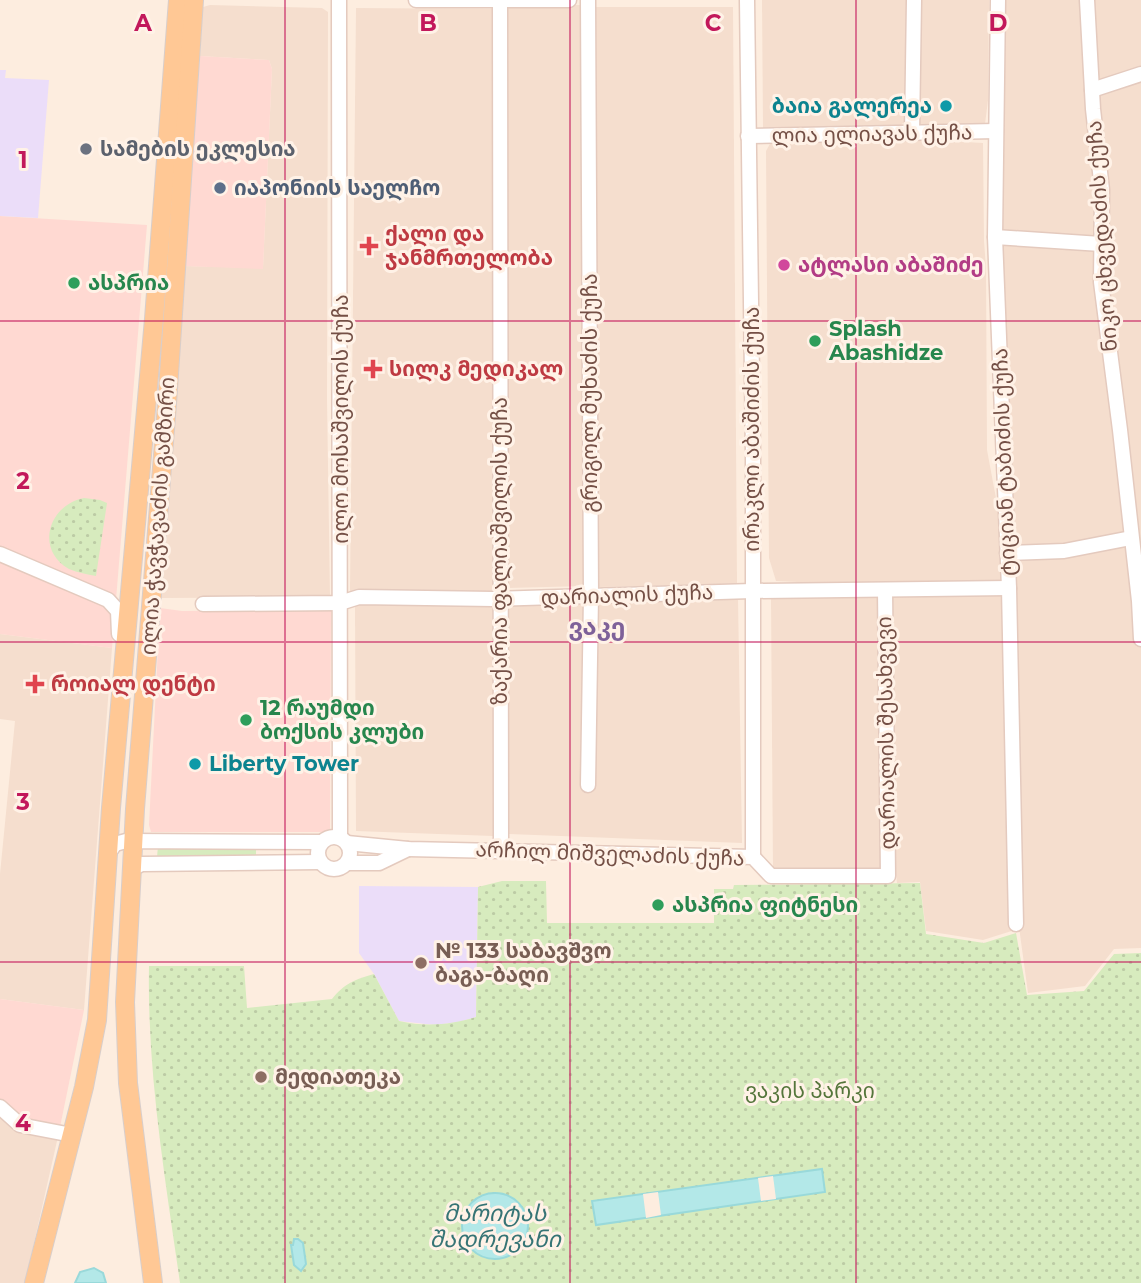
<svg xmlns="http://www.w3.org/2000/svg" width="1141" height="1283" viewBox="0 0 1141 1283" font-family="Montserrat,'Noto Sans Georgian',sans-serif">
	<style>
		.residential { fill: #f5dece }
		.commercial { fill: #ffd9d2 }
		.education { fill: #ebddf9 }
		.grass { fill: #d7ebbe }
		.park { fill: url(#park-dots) }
		.water { fill: #b3e8e8; stroke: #99d9da; stroke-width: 2 }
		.pier { fill: #fdeddf }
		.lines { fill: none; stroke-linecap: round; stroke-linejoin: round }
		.minor-casing { stroke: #e4cabe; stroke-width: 17 }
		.major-casing { stroke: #d8cecb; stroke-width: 20 }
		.minor { stroke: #fff; stroke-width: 14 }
		.major { stroke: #ffc895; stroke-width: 18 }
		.grid { fill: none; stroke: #c2185b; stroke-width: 2; stroke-opacity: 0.55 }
		.culture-dot { fill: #0f9aa8; stroke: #fff2e7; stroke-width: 2.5 }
		.worship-dot { fill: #6b7280; stroke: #fff2e7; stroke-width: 2.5 }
		.service-dot { fill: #5c6f8a; stroke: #fff2e7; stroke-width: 2.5 }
		.health-dot { fill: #e0444e; stroke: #fff2e7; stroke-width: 2.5 }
		.hotel-dot { fill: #d1479c; stroke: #fff2e7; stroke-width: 2.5 }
		.leisure-dot { fill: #2e9e5b; stroke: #fff2e7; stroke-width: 2.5 }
		.education-dot { fill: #8d6e63; stroke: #fff2e7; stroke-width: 2.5 }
		.labels { text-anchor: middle; stroke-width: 6; stroke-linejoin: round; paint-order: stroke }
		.culture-label { font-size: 21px; font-weight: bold; fill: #0d838f; stroke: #fff2e7; text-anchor: end }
		.street-label { font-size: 21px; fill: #755046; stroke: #fff2e7 }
		.worship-label { font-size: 21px; font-weight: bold; fill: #5b616d; stroke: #fff2e7; text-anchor: start }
		.service-label { font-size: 21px; font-weight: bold; fill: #4e5e75; stroke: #fff2e7; text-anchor: start }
		.health-label { font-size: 21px; font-weight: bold; fill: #be3a42; stroke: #fff2e7; text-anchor: start }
		.hotel-label { font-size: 21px; font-weight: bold; fill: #b23c85; stroke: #fff2e7; text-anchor: start }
		.leisure-label { font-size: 21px; font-weight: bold; fill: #27864d; stroke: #fff2e7; text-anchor: start }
		.education-label { font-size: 21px; font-weight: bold; fill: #785e54; stroke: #fff2e7; text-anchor: start }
		.park-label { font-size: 21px; fill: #55763b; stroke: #fff2e7 }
		.water-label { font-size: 23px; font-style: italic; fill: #367475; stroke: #fff2e7 }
		.quarter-label { font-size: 24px; font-weight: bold; fill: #7e6199; stroke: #fff2e7 }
		.grid-label { font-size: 23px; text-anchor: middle; font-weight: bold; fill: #c2185b; stroke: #fff2e7; stroke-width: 6; stroke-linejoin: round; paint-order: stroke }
	</style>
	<defs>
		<pattern id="park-dots" width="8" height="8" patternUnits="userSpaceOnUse" patternTransform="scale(1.75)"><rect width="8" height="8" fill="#d7ebbe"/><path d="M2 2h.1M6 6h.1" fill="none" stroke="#bccba5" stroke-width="1.8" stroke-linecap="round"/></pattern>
	</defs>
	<rect width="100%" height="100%" fill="#fdeddf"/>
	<!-- residential -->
	<g class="residential">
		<path d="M762,0H907L906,120L899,127L763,129Z"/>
		<path d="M914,0H989L988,100L985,124L913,128Z"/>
		<path d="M1003,0H1141V948L1114,949L1085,986L1028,993L1019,927L1000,331Z"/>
		<path d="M210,5L322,8L328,12L327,399L330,597L160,598L183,266L263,268L272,69L269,60L200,56L203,7Z"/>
		<path d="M583,5L586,586L507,588L508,6Z"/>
		<path d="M596,7H733L737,584L598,587Z"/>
		<path d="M356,8L495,9L494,593L350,591Z"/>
		<path d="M914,139L983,143L984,241L986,268L987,450L1006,552L1007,584L885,586L776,581L769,558L766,151L771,142Z"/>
		<path d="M1008,591L1018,929L983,940L926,931L920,882L897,883L887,799L886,593Z"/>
		<path d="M771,596H883L886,873L773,872Z"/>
		<path d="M738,599L742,843L509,834L507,602Z"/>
		<path d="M493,604V836L356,831L355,605Z"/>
		<path d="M0,634L112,648L84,1010L0,999V874L15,721L0,719Z"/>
		<path d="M0,1107L59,1132L25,1283H0Z"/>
	</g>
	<!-- commercial -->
	<g class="commercial">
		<path d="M200,56L269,60L272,69L263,269L183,266Z"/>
		<path d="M0,216L147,225L112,648L0,634Z"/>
		<path d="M160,608L182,611L331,610L330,832H151L149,825Z"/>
		<path d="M0,999L84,1010L59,1132L20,1125L0,1107Z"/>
	</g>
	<!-- education -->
	<g class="education">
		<path d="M0,70H6L5,78L49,80L38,218L0,216Z"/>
		<path d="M359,886L478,887L476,1017L459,1022L435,1025L399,1021L374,974L359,953Z"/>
	</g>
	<!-- grass -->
	<path class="grass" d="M158,845H256V857L157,858Z"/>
	<!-- park -->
	<g class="park">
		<path d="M84,498L100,500L107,503L96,576C87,574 78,573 69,569C35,550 48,505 84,498Z"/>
		<path d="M502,881H546L547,923H714V889H733L734,885L920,883L926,934L984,943L1016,933L1027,995L1084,991L1114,954L1141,953V1283H180C165,1177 147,1073 149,966H244L247,1008L332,999C344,984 355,979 374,974L399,1021C426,1027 450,1025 476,1017L478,887Z"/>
	</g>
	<!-- water -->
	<g class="water">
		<path d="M822,1169L825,1192L596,1225L592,1201Z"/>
		<circle cx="495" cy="1226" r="33"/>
		<path d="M294,1239H298L303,1243L306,1264L301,1271L294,1265L291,1245H293Z"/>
		<path d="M94,1268L103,1273L106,1283H75L80,1272Z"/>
	</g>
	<!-- pier -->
	<g class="pier">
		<path d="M773,1176L776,1199L761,1201L758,1178Z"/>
		<path d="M658,1192L661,1215L646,1218L643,1194Z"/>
	</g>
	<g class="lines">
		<!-- minor casing -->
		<g class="minor-casing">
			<g id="minor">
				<path d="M339,0L340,838"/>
				<path d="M416,0H569"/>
				<path d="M500,0L501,851"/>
				<path d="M588,0L591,596L588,785"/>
				<path d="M747,0L753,454V857"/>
				<path d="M998,0L995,237L1009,588L1016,924"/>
				<path d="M1087,0L1093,109L1102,190L1101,282L1120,430L1139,601L1141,639"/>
				<path d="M1092,90L1141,74"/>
				<path d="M912,133L914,0"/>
				<path d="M748,136L996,131"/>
				<path d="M995,237L1101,244"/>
				<path d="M1007,553L1064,551L1131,538"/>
				<path d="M0,554L108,600L118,611L119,634"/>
				<path d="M203,604L340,603L359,597L493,599L752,591L1009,588"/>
				<circle cx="334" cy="853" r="16"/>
				<path d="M347,843L408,849L753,857L771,876H888L885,590"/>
				<path d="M108,854L115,844L126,841L322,842"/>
				<path d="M348,863H379L408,849"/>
				<path d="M131,869L142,864L320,862"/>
				<path d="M0,1107L20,1125L72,1135"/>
			</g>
		</g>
		<!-- major casing -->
		<g class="major-casing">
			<g id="major">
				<path d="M34,1283L84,1087L97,1020L111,808L154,319L178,0"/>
				<path d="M153,1283L128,1083L125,1002L135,809L167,404L194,0"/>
			</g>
		</g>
		<!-- minor -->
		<use href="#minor" class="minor"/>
		<!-- major -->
		<use href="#major" class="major"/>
	</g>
	<!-- grid -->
	<path class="grid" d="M285,0V1283M570,0V1283M856,0V1283M0,321H1141M0,642H1141M0,962H1141"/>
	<!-- markers -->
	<g class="culture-dot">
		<circle cx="946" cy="106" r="7"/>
		<circle cx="195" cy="764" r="7"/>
	</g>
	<circle class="worship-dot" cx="86" cy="149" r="7"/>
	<circle class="service-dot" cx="220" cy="188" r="7"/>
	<g class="health-dot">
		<path d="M365.5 235.5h7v7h7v7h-7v7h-7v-7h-7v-7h7z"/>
		<path d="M369.5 358.5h7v7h7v7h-7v7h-7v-7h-7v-7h7z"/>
		<path d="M31.5 673.5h7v7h7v7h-7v7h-7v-7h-7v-7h7z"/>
	</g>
	<circle class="hotel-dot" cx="784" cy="265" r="7"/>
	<g class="leisure-dot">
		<circle cx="74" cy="283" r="7"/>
		<circle cx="815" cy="341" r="7"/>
		<circle cx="246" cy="720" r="7"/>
		<circle cx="658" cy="905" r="7"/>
	</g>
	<g class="education-dot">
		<circle cx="421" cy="963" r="7"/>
		<circle cx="261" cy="1077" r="7"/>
	</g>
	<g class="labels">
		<!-- culture labels -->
		<g class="culture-label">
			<text x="932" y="113">ბაია გალერეა</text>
			<text x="209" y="771" text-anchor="start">Liberty Tower</text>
		</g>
		<!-- street labels -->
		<g class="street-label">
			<text transform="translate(872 134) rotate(-1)" y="7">ლია ელიავას ქუჩა</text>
			<text transform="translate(1102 236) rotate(-94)" y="7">ნიკო ცხვედაძის ქუჩა</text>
			<text transform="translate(590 393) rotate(-90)" y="7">გრიგოლ მუხაძის ქუჩა</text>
			<text transform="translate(341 419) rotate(-90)" y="7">ილო მოსაშვილის ქუჩა</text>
			<text transform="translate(752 429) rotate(-90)" y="7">ირაკლი აბაშიძის ქუჩა</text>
			<text transform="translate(1004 462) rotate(-92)" y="7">ტიციან ტაბიძის ქუჩა</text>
			<text transform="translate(158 516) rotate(-86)" y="7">ილია ჭავჭავაძის გამზირი</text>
			<text transform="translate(500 551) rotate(-90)" y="7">ზაქარია ფალიაშვილის ქუჩა</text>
			<text transform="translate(627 595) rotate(-2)" y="7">დარიალის ქუჩა</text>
			<text transform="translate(886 733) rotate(-91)" y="7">დარიალის შესახვევი</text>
			<text transform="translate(610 854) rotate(2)" y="7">არჩილ მიშველაძის ქუჩა</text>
		</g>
		<!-- worship labels -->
		<g class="worship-label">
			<text x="100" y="156">სამების ეკლესია</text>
		</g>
		<!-- service labels -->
		<g class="service-label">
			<text x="234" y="195">იაპონიის საელჩო</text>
		</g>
		<!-- health labels -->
		<g class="health-label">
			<text x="385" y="241">ქალი და<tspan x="385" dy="24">ჯანმრთელობა</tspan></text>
			<text x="389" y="376">სილკ მედიკალ</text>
			<text x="51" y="691">როიალ დენტი</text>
		</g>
		<!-- hotel labels -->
		<g class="hotel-label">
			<text x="798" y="272">ატლასი აბაშიძე</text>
		</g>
		<!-- leisure labels -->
		<g class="leisure-label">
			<text x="88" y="290">ასპრია</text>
			<text x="829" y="336">Splash<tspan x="829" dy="24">Abashidze</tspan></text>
			<text x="260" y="715">12 რაუმდი<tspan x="260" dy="24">ბოქსის კლუბი</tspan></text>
			<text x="672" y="912">ასპრია ფიტნესი</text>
		</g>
		<!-- education labels -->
		<g class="education-label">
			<text x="435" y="958">№ 133 საბავშვო<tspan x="435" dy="24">ბაგა-ბაღი</tspan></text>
			<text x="275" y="1084">მედიათეკა</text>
		</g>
		<!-- park labels -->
		<g class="park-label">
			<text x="810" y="1098">ვაკის პარკი</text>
		</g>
		<!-- water labels -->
		<g class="water-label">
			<text x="495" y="1221">მარიტას<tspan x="495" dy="26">შადრევანი</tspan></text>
		</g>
		<!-- quarter labels -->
		<g class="quarter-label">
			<text x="597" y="635">ვაკე</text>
		</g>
	</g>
	<g class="grid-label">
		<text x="143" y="31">A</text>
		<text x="428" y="31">B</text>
		<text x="713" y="31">C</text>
		<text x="998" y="31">D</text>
		<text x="23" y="168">1</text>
		<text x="23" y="489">2</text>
		<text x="23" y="810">3</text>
		<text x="23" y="1131">4</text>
	</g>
</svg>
